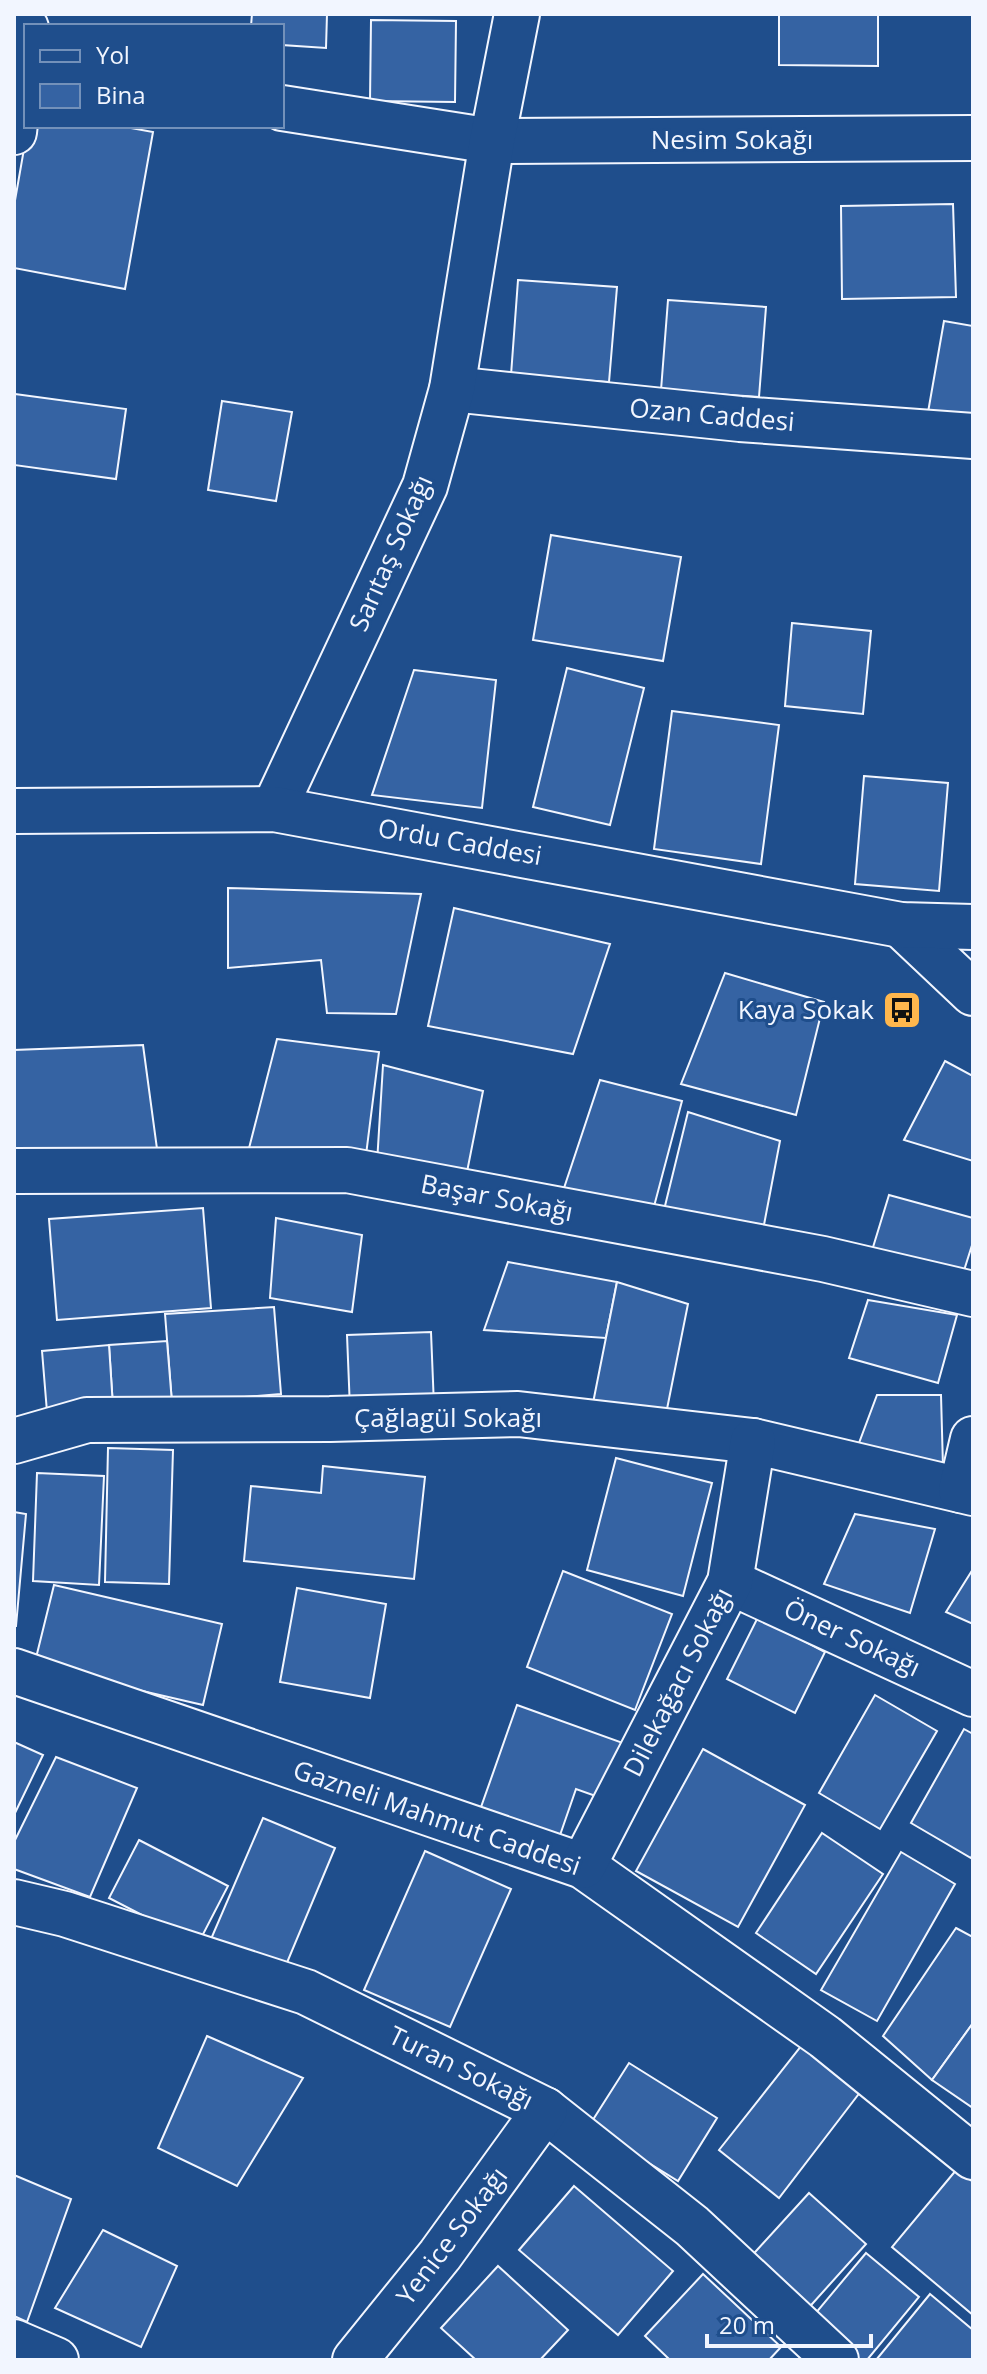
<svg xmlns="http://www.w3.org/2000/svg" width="987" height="2374" viewBox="0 0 987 2374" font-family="'Open Sans',sans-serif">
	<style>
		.building { fill: #3563a3; stroke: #f2f6ff; stroke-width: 2 }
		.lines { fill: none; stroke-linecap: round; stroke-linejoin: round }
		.street-casing { stroke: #f2f6ff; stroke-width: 48 }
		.secondary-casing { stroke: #f2f6ff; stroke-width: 48 }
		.street { stroke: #1f4e8c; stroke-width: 44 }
		.secondary { stroke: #1f4e8c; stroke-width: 44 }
		.labels { text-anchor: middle; stroke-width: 6; stroke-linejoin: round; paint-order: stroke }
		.street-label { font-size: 26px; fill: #f2f6ff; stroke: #1f4e8c }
		.poi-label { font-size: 26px; fill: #f2f6ff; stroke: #1f4e8c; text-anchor: end }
	</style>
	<rect width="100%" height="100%" fill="#1f4e8c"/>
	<!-- building -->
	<g class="building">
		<path d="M252,14H327L326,48L282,45V26H251Z"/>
		<path d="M779,14H878V66L779,65Z"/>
		<path d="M371,20L456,21L455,102L370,101Z"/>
		<path d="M28,126H120L153,132L125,289L14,268V206Z"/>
		<path d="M953,204L956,297L842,299L841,206Z"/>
		<path d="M518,280L617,287L609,382L511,375Z"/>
		<path d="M668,300L766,307L759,397L661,390Z"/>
		<path d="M944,321L973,326V426L927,418Z"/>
		<path d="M15,394L126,409L116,479L14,465Z"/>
		<path d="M222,401L292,412L276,501L208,490Z"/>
		<path d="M551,535L681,557L663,661L533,640Z"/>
		<path d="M792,623L871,631L863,714L785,706Z"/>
		<path d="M567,668L644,688L610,825L533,807Z"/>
		<path d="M414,670L496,680L482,808L372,795Z"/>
		<path d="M672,711L779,725L761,864L654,849Z"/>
		<path d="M864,776L948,783L939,891L855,884Z"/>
		<path d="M228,888L421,894L396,1014L327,1013L321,960L228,968Z"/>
		<path d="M454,908L610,944L573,1054L428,1026Z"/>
		<path d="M725,973L824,1002L796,1115L681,1084Z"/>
		<path d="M277,1039L379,1052L365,1163L247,1156Z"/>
		<path d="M143,1045L160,1171H14V1050Z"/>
		<path d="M945,1061L973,1076V1161L904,1140Z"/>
		<path d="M383,1065L483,1091L465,1182L377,1163Z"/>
		<path d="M600,1080L682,1101L652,1214L557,1209Z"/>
		<path d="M688,1112L780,1141L763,1230L664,1210Z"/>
		<path d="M889,1195L973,1218V1242L961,1280L870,1257Z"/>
		<path d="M203,1208L211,1308L57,1320L49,1219Z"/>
		<path d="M276,1218L362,1235L352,1312L270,1298Z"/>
		<path d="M508,1262L617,1282L606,1338L484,1330Z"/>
		<path d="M617,1282L688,1304L666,1414L593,1403Z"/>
		<path d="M868,1300L957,1315L938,1383L849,1358Z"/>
		<path d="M274,1307L281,1394L172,1403L165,1314Z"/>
		<path d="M431,1332L434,1406L350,1409L347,1335Z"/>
		<path d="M167,1341L172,1403L113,1407L109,1345Z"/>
		<path d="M109,1345L113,1407L47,1412L42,1351Z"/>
		<path d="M877,1395H941L943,1467L856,1451Z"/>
		<path d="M108,1448L173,1450L169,1584L105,1582Z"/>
		<path d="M616,1458L712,1483L683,1596L587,1570Z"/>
		<path d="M323,1466L425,1477L414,1579L244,1561L251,1486L321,1493Z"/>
		<path d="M37,1473L104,1476L99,1585L33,1581Z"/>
		<path d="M14,1512L26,1514L16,1626H14Z"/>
		<path d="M855,1514L935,1529L910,1613L824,1584Z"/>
		<path d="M973,1569V1624L946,1612Z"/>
		<path d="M563,1571L672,1614L635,1710L527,1667Z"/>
		<path d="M54,1585L222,1624L203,1705L34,1666Z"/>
		<path d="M297,1588L386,1604L370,1698L280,1682Z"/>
		<path d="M758,1617L825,1652L795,1713L727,1679Z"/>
		<path d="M875,1695L937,1731L880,1829L819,1793Z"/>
		<path d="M517,1705L623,1743L604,1799L576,1789L559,1838L480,1810Z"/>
		<path d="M964,1729L973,1734V1853L971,1858L911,1823Z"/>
		<path d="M14,1742L43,1755L14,1815Z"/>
		<path d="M703,1749L805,1805L738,1927L636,1871Z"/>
		<path d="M56,1757L137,1788L90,1897L14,1869V1842Z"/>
		<path d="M263,1818L335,1848L281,1977L208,1946Z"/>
		<path d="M822,1833L883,1874L816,1974L756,1933Z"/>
		<path d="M139,1840L228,1886L198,1944L109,1898Z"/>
		<path d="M425,1851L511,1889L450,2027L364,1990Z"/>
		<path d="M901,1852L955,1884L877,2021L821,1990Z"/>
		<path d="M956,1928L973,1937V2023L932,2080L883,2036Z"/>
		<path d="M973,2023V2108L932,2080Z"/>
		<path d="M207,2036L303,2078L237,2186L158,2148Z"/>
		<path d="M802,2045L861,2091L779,2198L719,2150Z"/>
		<path d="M629,2063L717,2118L678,2181L589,2126Z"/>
		<path d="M957,2169L973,2182V2315L892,2247Z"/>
		<path d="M14,2175L71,2199L27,2322L14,2316Z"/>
		<path d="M574,2186L673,2271L618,2335L519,2250Z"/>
		<path d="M809,2193L866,2244L804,2313L747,2261Z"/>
		<path d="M103,2230L177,2266L141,2347L55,2308Z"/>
		<path d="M866,2253L919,2297L867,2360H856L809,2321Z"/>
		<path d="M498,2266L568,2330L540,2360H476L441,2328Z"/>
		<path d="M703,2274L781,2347L769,2360H670L645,2336Z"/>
		<path d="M930,2294L973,2330V2360H876Z"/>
	</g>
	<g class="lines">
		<!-- street casing -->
		<g class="street-casing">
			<g id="street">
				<path d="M282,108L492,141L973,138"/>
				<path d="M14,132L26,28"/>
				<path d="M452,389L740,419L973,436"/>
				<path d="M274,809L425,486L452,389L492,141L517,14"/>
				<path d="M901,925L973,993"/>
				<path d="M14,1171L347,1170L823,1259L973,1294"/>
				<path d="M14,1441L87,1420L330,1419L518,1414L753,1441L973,1493"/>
				<path d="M961,1490L973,1439"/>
				<path d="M730,1582L973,1694"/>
				<path d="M14,1671L583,1866L825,2037L973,2157"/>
				<path d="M583,1866L730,1582L753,1441"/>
				<path d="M14,1902L65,1914L306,1992L545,2110L692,2226L836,2360"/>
				<path d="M355,2360L440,2255L545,2110"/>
			</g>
		</g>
		<!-- secondary casing -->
		<g class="secondary-casing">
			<g id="secondary">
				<path d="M14,811L274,809L901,925L973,927"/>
				<path d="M14,2342L56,2360"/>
			</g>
		</g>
		<!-- street -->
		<use href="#street" class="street"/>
		<!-- secondary -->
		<use href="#secondary" class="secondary"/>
	</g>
	<!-- icons -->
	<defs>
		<g id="bus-square" transform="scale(2)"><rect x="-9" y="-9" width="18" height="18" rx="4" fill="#ffb74d" stroke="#1f4e8c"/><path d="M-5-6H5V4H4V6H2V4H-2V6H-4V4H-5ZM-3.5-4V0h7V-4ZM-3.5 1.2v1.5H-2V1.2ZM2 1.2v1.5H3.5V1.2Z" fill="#111"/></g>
	</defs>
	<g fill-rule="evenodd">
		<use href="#bus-square" x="902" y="1010"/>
	</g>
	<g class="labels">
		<!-- street labels -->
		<g class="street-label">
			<text x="732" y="149">Nesim Sokağı</text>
			<text transform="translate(712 415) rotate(5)" y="9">Ozan Caddesi</text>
			<text transform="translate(391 553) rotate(-66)" y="9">Sarıtaş Sokağı</text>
			<text transform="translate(460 842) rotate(10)" y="9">Ordu Caddesi</text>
			<text transform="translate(497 1198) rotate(11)" y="9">Başar Sokağı</text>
			<text x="448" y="1427">Çağlagül Sokağı</text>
			<text transform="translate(852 1638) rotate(25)" y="9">Öner Sokağı</text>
			<text transform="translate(678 1682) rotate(-63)" y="9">Dilekağacı Sokağı</text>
			<text transform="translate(437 1818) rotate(19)" y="9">Gazneli Mahmut Caddesi</text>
			<text transform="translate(461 2068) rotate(26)" y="9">Turan Sokağı</text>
			<text transform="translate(452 2236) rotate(-53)" y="9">Yenice Sokağı</text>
		</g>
		<!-- poi labels -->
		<g class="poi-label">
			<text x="874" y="1019">Kaya Sokak</text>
		</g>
	</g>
	<!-- border -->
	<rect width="987" height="2374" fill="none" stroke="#f2f6ff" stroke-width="32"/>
	<!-- legend -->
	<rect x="24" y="24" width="260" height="104" fill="#1f4e8c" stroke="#7391ba" stroke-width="2"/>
	<rect x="40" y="50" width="40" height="12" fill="#1f4e8c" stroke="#7391ba" stroke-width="2"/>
	<text x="96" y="64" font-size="24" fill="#f2f6ff">Yol</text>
	<rect x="40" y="84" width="40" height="24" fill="#3563a3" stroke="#7391ba" stroke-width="2"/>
	<text x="96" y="104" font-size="24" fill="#f2f6ff">Bina</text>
	<!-- scale -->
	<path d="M707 2334v12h164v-12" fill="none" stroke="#f2f6ff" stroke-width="4"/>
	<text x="719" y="2334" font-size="24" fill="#f2f6ff" stroke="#1f4e8c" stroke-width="6" paint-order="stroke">20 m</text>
</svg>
